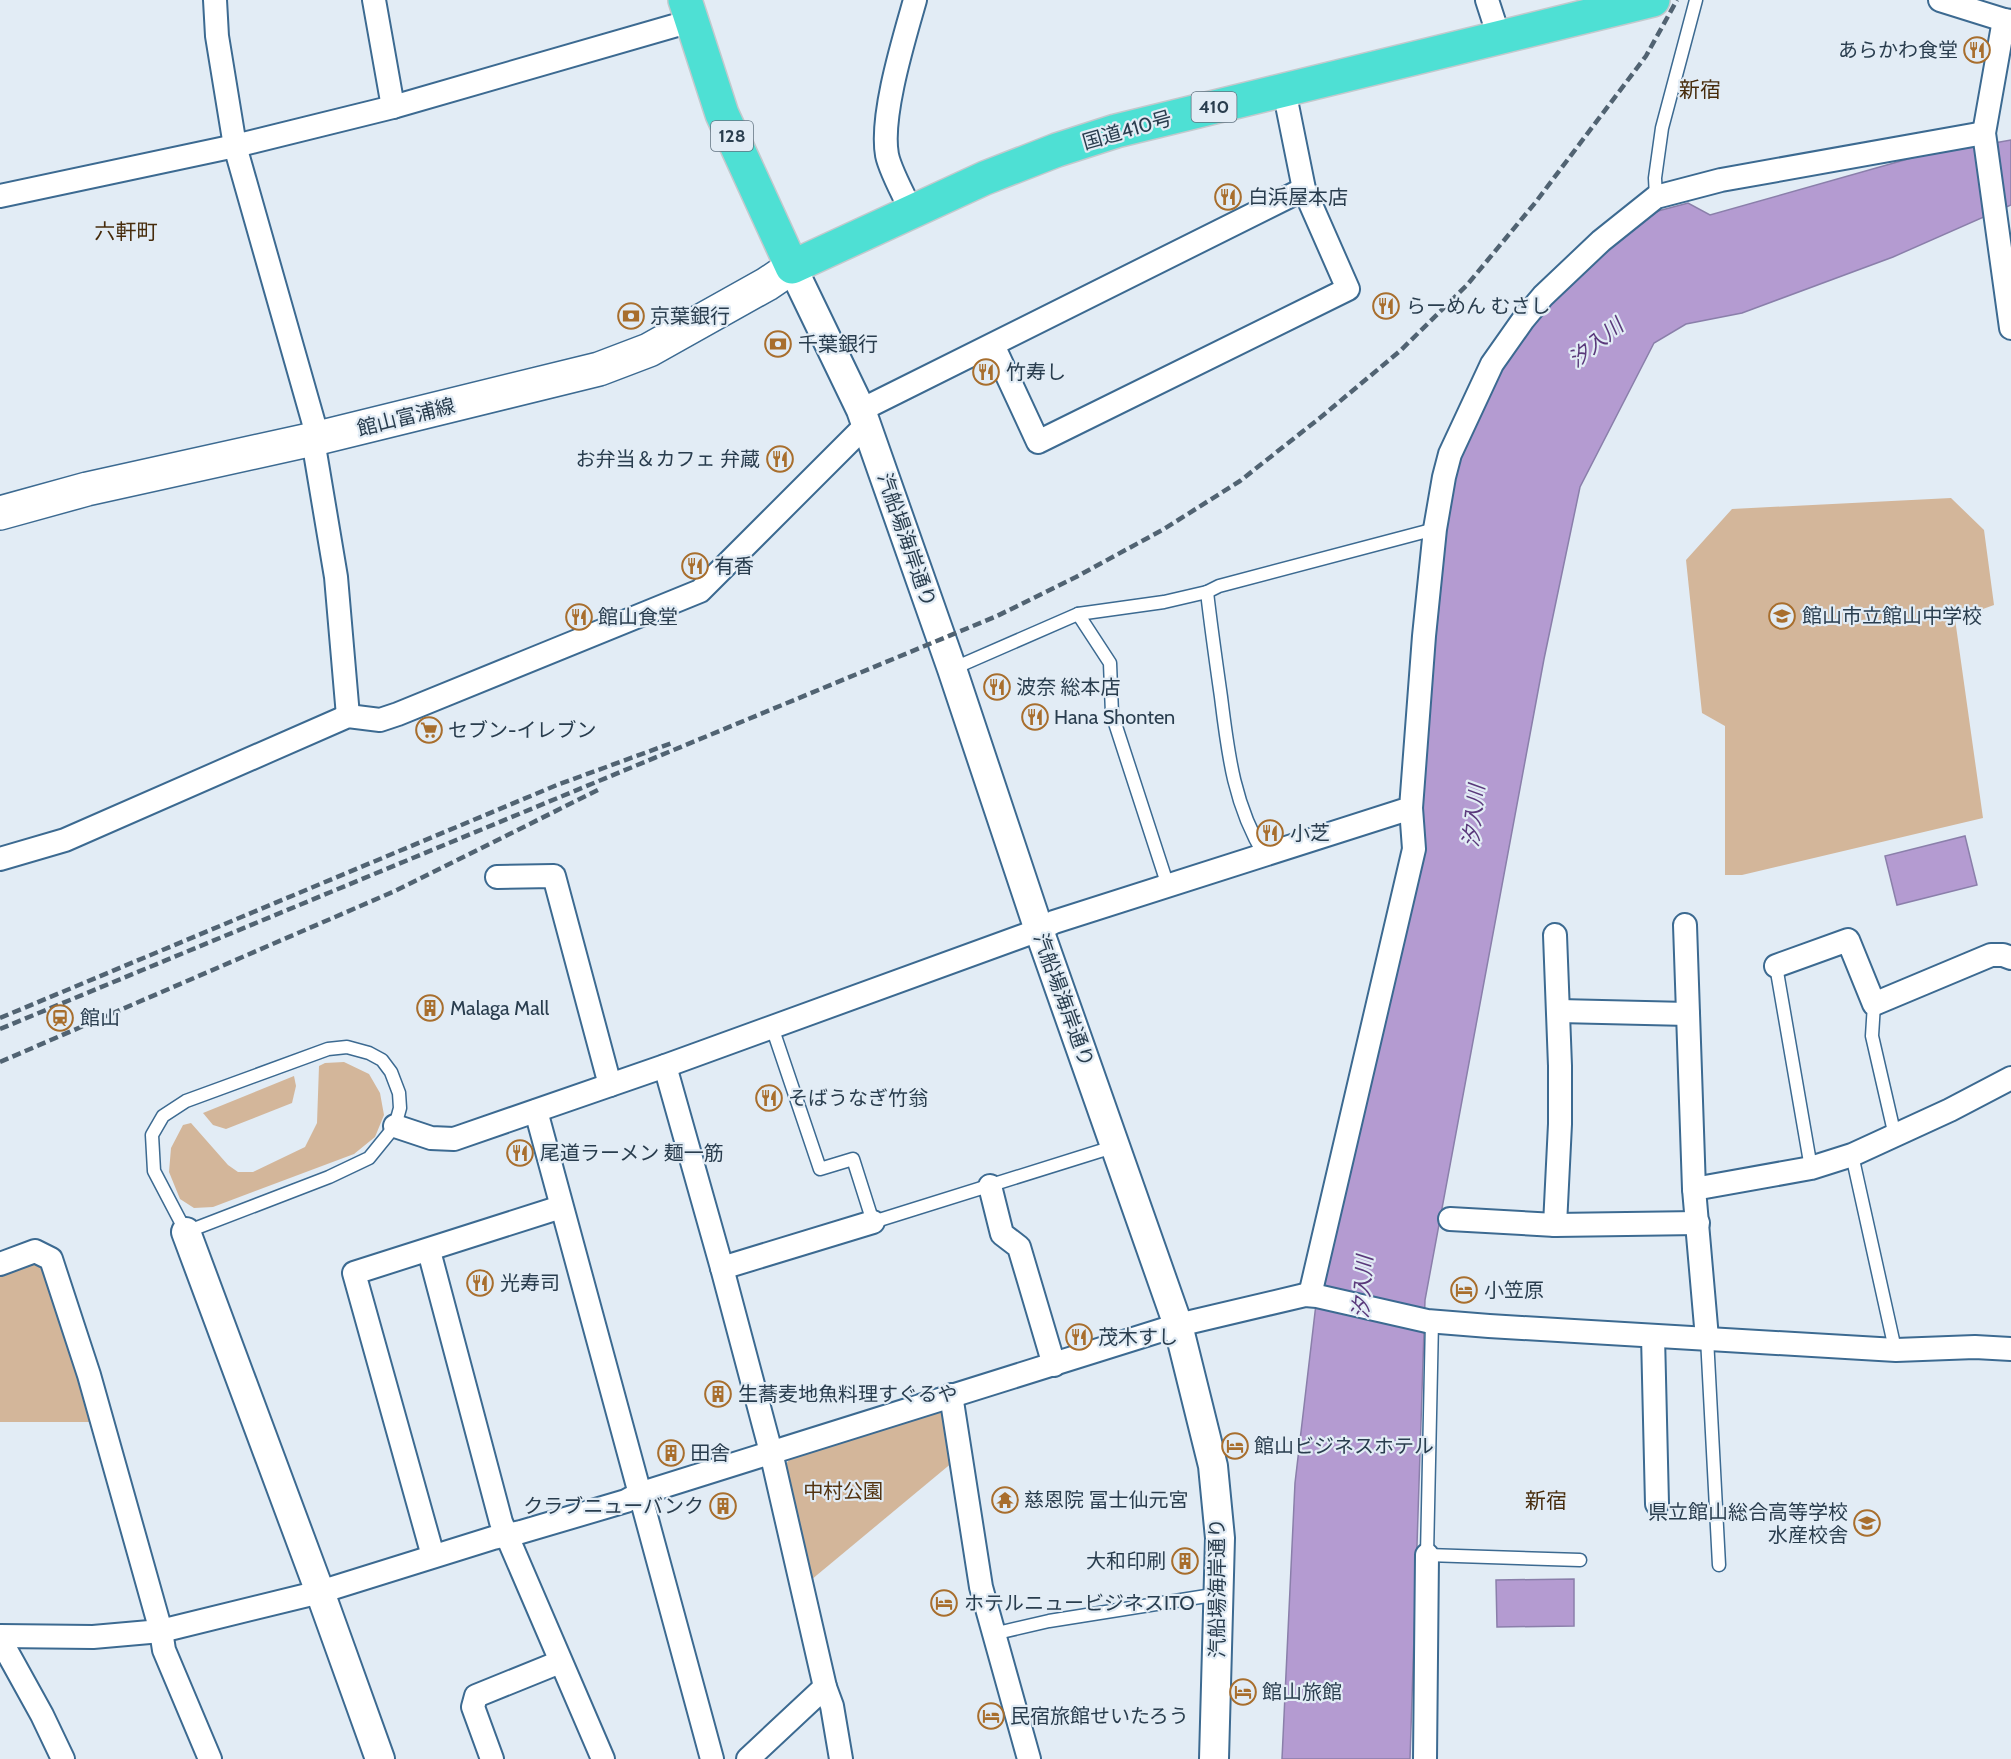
<svg xmlns="http://www.w3.org/2000/svg" width="2011" height="1759" viewBox="0 0 2011 1759" font-family="Cabin,'Noto Sans JP',sans-serif">
	<style>
		.green { fill: #d3b69a }
		.water { fill: #b49bd1; stroke: #8a7faa; stroke-width: 1.5 }
		.lines { fill: none; stroke-linecap: round; stroke-linejoin: round }
		.service-casing { stroke: #3c6a91; stroke-width: 15 }
		.minor-casing { stroke: #3c6a91; stroke-width: 26 }
		.tertiary-casing { stroke: #3c6a91; stroke-width: 32 }
		.secondary-casing { stroke: #3c6a91; stroke-width: 36 }
		.trunk-casing { stroke: #c3c9cd; stroke-width: 36 }
		.service { stroke: #fff; stroke-width: 12 }
		.minor { stroke: #fff; stroke-width: 22 }
		.tertiary { stroke: #fff; stroke-width: 28 }
		.secondary { stroke: #fff; stroke-width: 33 }
		.trunk { stroke: #4ee0d4; stroke-width: 33 }
		.rail { stroke: #516372; stroke-width: 4.5; stroke-dasharray: 9 4.5; stroke-linecap: butt }
		.labels { text-anchor: middle; stroke-width: 4.5; stroke-linejoin: round; paint-order: stroke }
		.shield { fill: #e2ecf5; stroke: #607280; stroke-width: 1.5 }
		.shield-label { font-size: 18px; font-weight: bold; fill: #293d4e }
		.poi-label { font-size: 20px; fill: #293d4e; stroke: #e2ecf5; text-anchor: start }
		.street-label { font-size: 20px; fill: #293d4e; stroke: #e2ecf5 }
		.park-label { font-size: 20px; fill: #533411; stroke: #e2ecf5 }
		.neighbourhood-label { font-size: 21px; fill: #462b0b; stroke: #e2ecf5 }
		.water-label { font-size: 21px; font-style: italic; fill: #5a397b; stroke: #e2ecf5 }
	</style>
	<rect width="100%" height="100%" fill="#e2ecf5"/>
	<!-- green -->
	<g class="green">
		<path d="M1951,498L1984,530L1994,605L1955,619L1983,818L1742,875H1725V726L1702,713L1686,560L1732,509Z"/>
		<path d="M344,1062L369,1074L380,1093L384,1115L375,1137L354,1154L213,1207L194,1208L180,1199L169,1172L171,1148L183,1125L191,1123L228,1165L238,1172H253L305,1147L317,1123L319,1066L325,1063Z"/>
		<path d="M294,1076L296,1086L292,1103L226,1129L213,1125L203,1113Z"/>
		<path d="M36,1260L43,1262L94,1422H0V1273Z"/>
		<path d="M945,1406L953,1462L811,1580L786,1464L792,1456Z"/>
	</g>
	<!-- water -->
	<g class="water">
		<path d="M2011,140V205L1893,257L1742,313L1686,324L1654,343L1580,487L1544,659L1425,1300L1410,1759H1282L1295,1483L1318,1287L1424,834L1421,807L1433,664L1447,526L1451,491L1468,432L1507,357L1545,307L1605,242L1658,211L1688,203L1710,215L1915,157Z"/>
		<path d="M1965,836L1977,885L1897,905L1885,856Z"/>
		<path d="M1574,1579V1626L1497,1627L1496,1580Z"/>
	</g>
	<g class="lines">
		<!-- service casing -->
		<g class="service-casing">
			<g id="service">
				<path d="M1656,197L1655,178L1662,128L1696,0"/>
				<path d="M1207,592C1211,627 1216,662 1221,697C1228,754 1234,806 1265,856"/>
				<path d="M1078,614L1110,663L1112,714L1168,886"/>
				<path d="M952,669L1078,614L1164,602L1207,592L1219,586L1435,529"/>
				<path d="M1776,966L1811,1168"/>
				<path d="M1874,1004L1872,1036L1895,1136"/>
				<path d="M772,1027L820,1169L853,1159L873,1222L1116,1146"/>
				<path d="M347,1047L369,1053L382,1060L391,1072L399,1093L400,1108L395,1126L369,1158L329,1177L186,1232L154,1171L152,1135L163,1116L186,1101L328,1049Z"/>
				<path d="M1852,1155L1895,1349"/>
				<path d="M1432,1321L1427,1555L1580,1560"/>
				<path d="M1707,1338L1719,1565"/>
				<path d="M993,1634L1049,1621L1219,1594"/>
			</g>
		</g>
		<!-- minor casing -->
		<g class="minor-casing">
			<g id="minor">
				<path d="M215,0L217,36L235,146L318,438L315,452L336,577L348,716"/>
				<path d="M374,0L393,107"/>
				<path d="M1487,0L1499,37"/>
				<path d="M1940,0L2004,20L2011,21"/>
				<path d="M2004,20L1984,133L2011,328"/>
				<path d="M0,196L235,146L393,107L691,21"/>
				<path d="M911,210C904,196 890,170 887,155C880,116 904,39 915,0"/>
				<path d="M993,345L1038,442L1348,289L1304,189L1284,90"/>
				<path d="M861,410L1304,189"/>
				<path d="M0,859L65,840L348,716L380,720L398,714L700,591L866,425"/>
				<path d="M497,877L554,876L610,1085"/>
				<path d="M1685,925L1694,1189L1707,1338"/>
				<path d="M1776,966L1848,940L1874,1004L1991,955H2003L2011,958"/>
				<path d="M1559,1011L1688,1014"/>
				<path d="M665,1066L722,1268L771,1452L825,1687L832,1706L841,1759"/>
				<path d="M536,1111L712,1759"/>
				<path d="M395,1126L431,1138L454,1139L665,1066L1039,930L1054,922L1411,808L1424,636L1435,529L1444,477L1450,454L1492,364L1523,320L1543,296L1601,241L1656,197L1721,180L1984,133"/>
				<path d="M990,1186L1002,1234L1019,1247L1054,1365"/>
				<path d="M1694,1189L1811,1168L1852,1155L1950,1110L2011,1078"/>
				<path d="M1450,1219L1555,1225L1698,1223"/>
				<path d="M1555,1225L1560,1124V1066L1555,935"/>
				<path d="M429,1251L501,1522L603,1759"/>
				<path d="M0,1264L35,1251L51,1259L89,1375L161,1631L164,1650L210,1759"/>
				<path d="M722,1268L873,1222"/>
				<path d="M1310,1295L1414,849L1411,808"/>
				<path d="M1653,1336L1657,1504"/>
				<path d="M951,1395L981,1587L1029,1759"/>
				<path d="M433,1556L354,1273L561,1207"/>
				<path d="M0,1636L93,1637L161,1631L320,1592L493,1538L521,1532L626,1501L639,1494L1178,1325L1305,1295L1317,1296L1427,1321L1489,1326L1896,1350L1975,1347L2011,1349"/>
				<path d="M0,1639L42,1715L63,1759"/>
				<path d="M492,1759L473,1707L476,1696L560,1662"/>
				<path d="M748,1759L825,1687"/>
				<path d="M1425,1759L1427,1555"/>
			</g>
		</g>
		<!-- tertiary casing -->
		<g class="tertiary-casing">
			<g id="tertiary">
				<path d="M792,267L861,410L952,669L1039,930L1178,1325L1213,1466L1220,1538L1214,1759"/>
				<path d="M186,1232L320,1592L380,1759"/>
			</g>
		</g>
		<!-- secondary casing -->
		<g class="secondary-casing">
			<path id="secondary" d="M0,513L87,489L318,438L599,369L649,350L767,284L792,267"/>
		</g>
		<!-- trunk casing -->
		<g class="trunk-casing">
			<path id="trunk" d="M685,0L722,114L792,267L985,178L1057,150L1116,131L1653,0"/>
		</g>
		<!-- service -->
		<use href="#service" class="service"/>
		<!-- minor -->
		<use href="#minor" class="minor"/>
		<!-- tertiary -->
		<use href="#tertiary" class="tertiary"/>
		<!-- secondary -->
		<use href="#secondary" class="secondary"/>
		<!-- trunk -->
		<use href="#trunk" class="trunk"/>
		<!-- rail -->
		<g class="rail">
			<path d="M0,1018L557,785L672,743"/>
			<path d="M0,1029L997,616L1076,577L1164,529L1240,481L1321,417L1400,351L1467,285L1535,203L1646,56L1677,0"/>
			<path d="M0,1062L395,891L600,789"/>
		</g>
	</g>
	<!-- icons -->
	<defs>
		<g id="restaurant-ring" transform="scale(1.35)"><circle r="9.5" fill="#e2ecf5" stroke="#a86e2d" stroke-width="1.5"/><path d="M-5-6h1v4h1v-4h1v4h1v-4h1v5L-1.5 .5V6h-2V.5L-5-1ZM5-6V6H3V1.5H1.5Q1.5-4 5-6Z" fill="#a86e2d"/></g>
		<g id="bank-ring" transform="scale(1.35)"><circle r="9.5" fill="#e2ecf5" stroke="#a86e2d" stroke-width="1.5"/><path d="M-6-4H6V4H-6ZM0-2.3a2.3 2.3 0 1 0 0 4.6a2.3 2.3 0 1 0 0-4.6Z" fill="#a86e2d"/></g>
		<g id="school-ring" transform="scale(1.35)"><circle r="9.5" fill="#e2ecf5" stroke="#a86e2d" stroke-width="1.5"/><path d="M0-5L7-2L0 1L-7-2ZM-4 1L0 2.5L4 1V4Q0 6-4 4Z" fill="#a86e2d"/></g>
		<g id="supermarket-ring" transform="scale(1.35)"><circle r="9.5" fill="#e2ecf5" stroke="#a86e2d" stroke-width="1.5"/><path d="M-6-5.5h2.5l.6 2H6L4.5 2H-2.5L-4.4-4H-6ZM-1.5 3.2a1.3 1.3 0 1 0 .1 0ZM3 3.2a1.3 1.3 0 1 0 .1 0Z" fill="#a86e2d"/></g>
		<g id="building-ring" transform="scale(1.35)"><circle r="9.5" fill="#e2ecf5" stroke="#a86e2d" stroke-width="1.5"/><path d="M-4-6H4V6H1V3H-1V6H-4ZM-2.5-4.3h1.7v1.8h-1.7ZM.8-4.3h1.7v1.8H.8ZM-2.5-1h1.7V.8h-1.7ZM.8-1h1.7V.8H.8Z" fill="#a86e2d"/></g>
		<g id="station-ring" transform="scale(1.35)"><circle r="9.5" fill="#e2ecf5" stroke="#a86e2d" stroke-width="1.5"/><path d="M-3-6H3Q5-6 5-4V2Q5 4 3 4L4.5 6H3L1.5 4h-3L-3 6H-4.5L-3 4Q-5 4-5 2V-4Q-5-6-3-6ZM-3.5-4v3h7v-3ZM-3.5 1v1.5H-2V1ZM2 1v1.5H3.5V1Z" fill="#a86e2d"/></g>
		<g id="hotel-ring" transform="scale(1.35)"><circle r="9.5" fill="#e2ecf5" stroke="#a86e2d" stroke-width="1.5"/><path d="M-6-4.5h1.5V1H6V5H4.5V3h-9V5H-6ZM-4 0a1.8 1.8 0 1 1 3.6 0ZM.5 0V-2.5h3Q6-2.5 6 0Z" fill="#a86e2d"/></g>
		<g id="temple-ring" transform="scale(1.35)"><circle r="9.5" fill="#e2ecf5" stroke="#a86e2d" stroke-width="1.5"/><path d="M0-6L5-2H3V0L6.5 2.5H4V6H1.5V3h-3V6H-4V2.5H-6.5L-3 0V-2H-5Z" fill="#a86e2d"/></g>
	</defs>
	<g fill-rule="evenodd">
		<use href="#restaurant-ring" x="1977" y="50"/>
		<use href="#restaurant-ring" x="1228" y="197"/>
		<use href="#restaurant-ring" x="1386" y="306"/>
		<use href="#bank-ring" x="631" y="316"/>
		<use href="#bank-ring" x="778" y="344"/>
		<use href="#restaurant-ring" x="986" y="372"/>
		<use href="#restaurant-ring" x="780" y="459"/>
		<use href="#restaurant-ring" x="695" y="566"/>
		<use href="#school-ring" x="1782" y="616"/>
		<use href="#restaurant-ring" x="579" y="617"/>
		<use href="#restaurant-ring" x="997" y="687"/>
		<use href="#restaurant-ring" x="1035" y="717"/>
		<use href="#supermarket-ring" x="429" y="730"/>
		<use href="#restaurant-ring" x="1270" y="833"/>
		<use href="#building-ring" x="430" y="1008"/>
		<use href="#station-ring" x="60" y="1018"/>
		<use href="#restaurant-ring" x="769" y="1098"/>
		<use href="#restaurant-ring" x="520" y="1153"/>
		<use href="#restaurant-ring" x="480" y="1283"/>
		<use href="#hotel-ring" x="1464" y="1290"/>
		<use href="#restaurant-ring" x="1079" y="1337"/>
		<use href="#building-ring" x="718" y="1394"/>
		<use href="#hotel-ring" x="1235" y="1446"/>
		<use href="#building-ring" x="671" y="1453"/>
		<use href="#temple-ring" x="1005" y="1500"/>
		<use href="#building-ring" x="723" y="1506"/>
		<use href="#school-ring" x="1867" y="1523"/>
		<use href="#building-ring" x="1185" y="1561"/>
		<use href="#hotel-ring" x="944" y="1603"/>
		<use href="#hotel-ring" x="1243" y="1692"/>
		<use href="#hotel-ring" x="991" y="1716"/>
	</g>
	<g class="labels">
		<!-- shield labels -->
		<g class="shield">
			<rect x="1191.5" y="92" width="45" height="30" rx="4.5"/>
			<rect x="711" y="121" width="42" height="30" rx="4.5"/>
		</g>
		<g class="shield-label">
			<text x="1214" y="113">410</text>
			<text x="732" y="142">128</text>
		</g>
		<!-- poi labels -->
		<g class="poi-label">
			<text x="1958" y="57" text-anchor="end">あらかわ食堂</text>
			<text x="1248" y="204">白浜屋本店</text>
			<text x="1406" y="313">らーめん むさし</text>
			<text x="650" y="323">京葉銀行</text>
			<text x="798" y="351">千葉銀行</text>
			<text x="1006" y="379">竹寿し</text>
			<text x="760" y="466" text-anchor="end">お弁当＆カフェ 弁蔵</text>
			<text x="714" y="573">有香</text>
			<text x="1802" y="623">館山市立館山中学校</text>
			<text x="598" y="624">館山食堂</text>
			<text x="1016" y="694">波奈 総本店</text>
			<text x="1054" y="724">Hana Shonten</text>
			<text x="448" y="737">セブン-イレブン</text>
			<text x="1290" y="840">小芝</text>
			<text x="450" y="1015">Malaga Mall</text>
			<text x="80" y="1025">館山</text>
			<text x="788" y="1105">そばうなぎ竹翁</text>
			<text x="540" y="1160">尾道ラーメン 麺一筋</text>
			<text x="500" y="1290">光寿司</text>
			<text x="1484" y="1297">小笠原</text>
			<text x="1098" y="1344">茂木すし</text>
			<text x="738" y="1401">生蕎麦地魚料理すぐるや</text>
			<text x="1254" y="1453">館山ビジネスホテル</text>
			<text x="690" y="1460">田舎</text>
			<text x="1024" y="1507">慈恩院 冨士仙元宮</text>
			<text x="704" y="1513" text-anchor="end">クラブニューバンク</text>
			<text x="1848" y="1519" text-anchor="end">県立館山総合高等学校<tspan x="1848" dy="23">水産校舎</tspan></text>
			<text x="1166" y="1568" text-anchor="end">大和印刷</text>
			<text x="964" y="1610">ホテルニュービジネスITO</text>
			<text x="1262" y="1699">館山旅館</text>
			<text x="1010" y="1723">民宿旅館せいたろう</text>
		</g>
		<!-- street labels -->
		<g class="street-label">
			<text transform="translate(1127 130) rotate(-16)" y="7">国道410号</text>
			<text transform="translate(406 417) rotate(-14)" y="7">館山富浦線</text>
			<text transform="translate(907 540) rotate(71)" y="7">汽船場海岸通り</text>
			<text transform="translate(1064 1000) rotate(70)" y="7">汽船場海岸通り</text>
			<text transform="translate(1217 1588) rotate(-90)" y="7">汽船場海岸通り</text>
		</g>
		<!-- park labels -->
		<g class="park-label">
			<text x="843" y="1498">中村公園</text>
		</g>
		<!-- neighbourhood labels -->
		<g class="neighbourhood-label">
			<text x="1700" y="97">新宿</text>
			<text x="126" y="239">六軒町</text>
			<text x="1546" y="1508">新宿</text>
		</g>
		<!-- water labels -->
		<g class="water-label">
			<text transform="translate(1596 343) rotate(-39)" y="7">汐入川</text>
			<text transform="translate(1474 816) rotate(-84)" y="7">汐入川</text>
			<text transform="translate(1363 1287) rotate(-86)" y="7">汐入川</text>
		</g>
	</g>
</svg>
